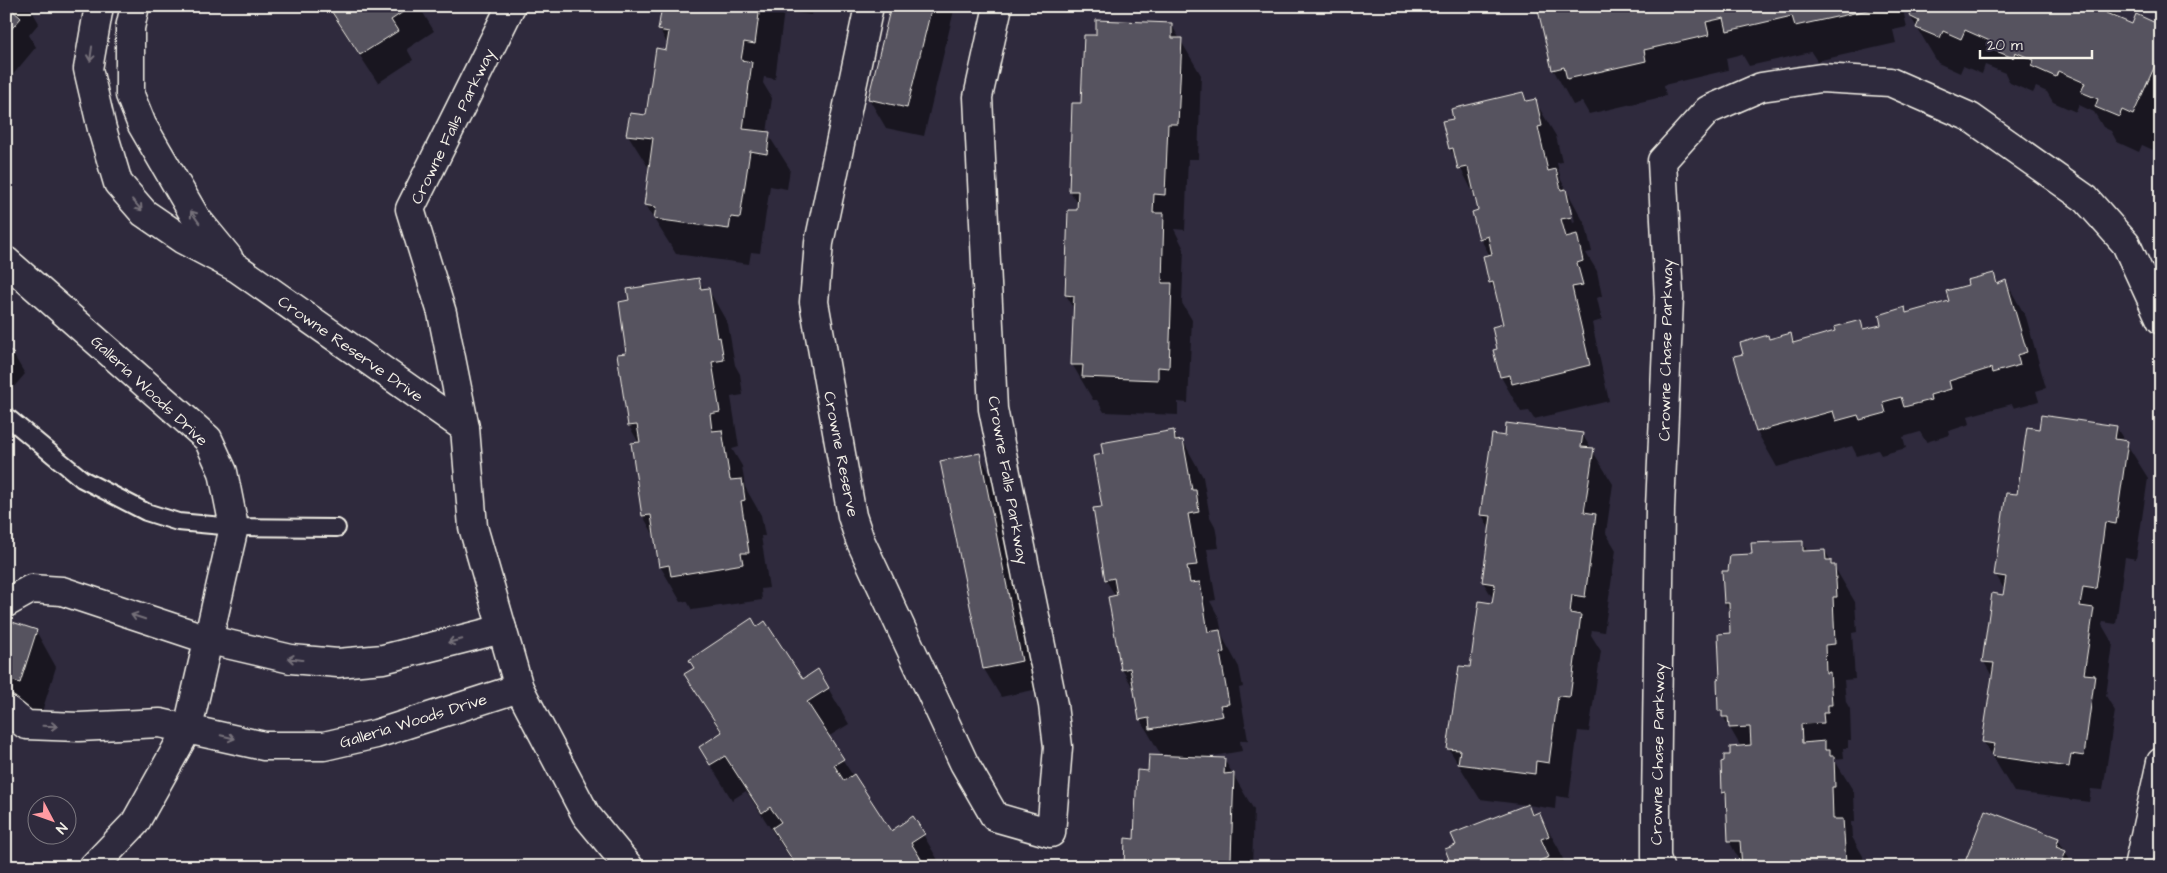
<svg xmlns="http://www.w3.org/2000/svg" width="2167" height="873" viewBox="0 0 2167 873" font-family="'Architects Daughter',sans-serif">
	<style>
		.shadow { fill: #0007; fill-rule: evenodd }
		.building { fill: #56525f; stroke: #f4f1e8 }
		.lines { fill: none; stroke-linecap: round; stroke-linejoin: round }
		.service-casing { stroke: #f4f1e8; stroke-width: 20 }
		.minor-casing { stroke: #f4f1e8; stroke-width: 31 }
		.service { stroke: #2f2a3d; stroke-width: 16 }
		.minor { stroke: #2f2a3d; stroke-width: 28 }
		.oneway { stroke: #747079 }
		.labels { text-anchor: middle; stroke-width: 4; stroke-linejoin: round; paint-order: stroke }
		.street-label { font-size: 16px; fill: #f4f1e8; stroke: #2f2a3d }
	</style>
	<rect width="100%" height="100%" fill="#2f2a3d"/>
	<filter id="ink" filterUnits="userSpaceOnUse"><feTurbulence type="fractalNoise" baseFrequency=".02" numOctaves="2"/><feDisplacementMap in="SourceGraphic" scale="10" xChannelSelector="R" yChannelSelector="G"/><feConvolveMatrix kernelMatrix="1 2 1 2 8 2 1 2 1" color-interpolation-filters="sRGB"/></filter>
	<g filter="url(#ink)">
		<!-- shadow -->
		<g class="shadow">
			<path d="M6,6H29L39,23L29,35L36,47L11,77L6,73Z"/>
			<path d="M327,6H419L434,31L407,49L413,60L378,83Z"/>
			<path d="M663,6H813L811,15L784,11L775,79L764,77L763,83L772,98L767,133L790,169L787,189L770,186L760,253L751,252L749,264L676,254L645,205L650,170L628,135L647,116L667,51L668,45L660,30Z"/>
			<path d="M892,6H955L924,136L886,128L869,99Z"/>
			<path d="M1538,6H1902L1907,27L1893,30L1896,43L1817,61L1811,52L1749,66L1742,54L1726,58L1728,70L1664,85L1666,96L1589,114L1582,102L1573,105L1553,69Z"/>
			<path d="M1915,6H2111L2119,20L2133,26H2159L2161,29V132L2153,150L2142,145L2139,152L2117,142L2111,131L2103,127L2094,112L2079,105L2076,112L2053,102L2047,92L2036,87L2033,93L2010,83L2005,73L1985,65L1982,74L1963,66L1960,73L1938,63L1910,16Z"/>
			<path d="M1171,24L1201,75L1198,159H1188L1185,230L1174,229L1184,249L1182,303L1192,320L1188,403L1178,402V415L1104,412L1097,400H1093L1072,364L1075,310L1066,295L1078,211L1079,206L1070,191L1083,104L1097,36Z"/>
			<path d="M1523,93L1528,102L1535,101L1556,136L1562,162L1557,163L1561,180L1586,226L1592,252L1586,253L1597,271L1602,296L1597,298L1602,320L1592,323L1609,401L1534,419L1529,411L1521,412L1501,377L1495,351L1499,350L1504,325L1497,295L1490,283V256L1480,238L1479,211L1476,198L1450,148L1455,120ZM1569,205H1571L1575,222L1573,223Z"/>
			<path d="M1993,274L1999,284L2006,282L2026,317L2046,388L2036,391L2039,401L2014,408L2012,404L1968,416L1970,424L1949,431L1950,435L1926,442L1920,432L1903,437L1906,448L1881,455L1878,450L1857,456L1852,446L1777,467L1757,432L1736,357L1744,354L1769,340L1790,334L1796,344L1837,332L1860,322L1865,330L1882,325L1904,309L1907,314L1950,302L1969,285Z"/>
			<path d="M698,279L704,289H708L728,324L735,365L740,374L743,395L731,397L739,447L732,449L742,466L745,487L761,515L765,536H761L769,588L761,589L762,600L692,610L687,601L681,602L660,566L656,539L643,516L639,443L629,426L628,354Z"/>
			<path d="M6,349L13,354L25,374L6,396Z"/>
			<path d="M2116,427L2148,478L2136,559L2125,557L2116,624L2103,622L2102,625L2113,644L2106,696L2115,711L2103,790L2091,789L2089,802L2014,792L1983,741L1993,678L1984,662L2005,591L1996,575L2040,430Z"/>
			<path d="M1173,432L1179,442L1183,441L1203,477L1210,517L1215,526L1219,548L1207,549L1216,600L1210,601L1219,618L1223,638L1239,667L1243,687L1239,688L1248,740L1240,741L1242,751L1208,757L1224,759L1254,810L1252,867H1125L1136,840L1149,772L1168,757L1166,754L1161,755L1140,719L1136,693L1122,669L1116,597L1106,580L1094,509L1104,508Z"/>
			<path d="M1582,434L1613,484L1606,533L1616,550L1604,632L1592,630L1591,635L1601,651L1589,732L1578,731L1569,798L1556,796L1555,809L1528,805L1534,816L1539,814L1559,849L1566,867H1544L1537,855L1454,867L1527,805L1480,799L1449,749L1471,669L1493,604L1494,600L1483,582L1490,530L1482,515L1506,437Z"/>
			<path d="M979,454L995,483L1038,689L1001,697L984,669Z"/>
			<path d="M1802,542L1808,552L1825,551L1855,602L1857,632L1852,633L1855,679L1844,680L1846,702L1850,709L1851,740H1848V748H1843L1844,758L1834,759L1854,792L1855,822H1851L1852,837L1863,856L1864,867H1743L1729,841L1727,799L1723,792L1732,756L1741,747L1720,711L1721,680L1731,635L1730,611L1725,603L1729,572L1754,555Z"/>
			<path d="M6,622L36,631L56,667L40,718L6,707Z"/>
			<path d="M757,628L803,681L828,688L849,724L828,737L890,833L913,817L942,867H796L746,791L732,800L700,748L722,734L686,675Z"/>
			<path d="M2058,839L2074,867H1964Z"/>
		</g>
		<!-- building -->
		<g class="building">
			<path d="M6,6H13L11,9L21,18L6,35Z"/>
			<path d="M328,6H412L391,20L398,31L360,55Z"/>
			<path d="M662,6H760L755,44L744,42L741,60L752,62L743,129L770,132L767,154L750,151L740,218L731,217L729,229L654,219L656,207L644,205L653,138L626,135L630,113L646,115L656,48L666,50L669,32L658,30Z"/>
			<path d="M891,6H932L907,108L868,99Z"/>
			<path d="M1537,6H1876L1877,8L1795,26L1792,16L1727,31L1724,18L1706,22L1709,35L1644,50L1646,61L1567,79L1564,67L1552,70Z"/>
			<path d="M1913,6H2109L2106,13L2132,24L2136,14L2160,25L2155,35L2161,37V52L2133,115L2122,110L2119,117L2095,107L2098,99L2081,92L2085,83L2058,71L2056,77L2031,66L2034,60L2015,52L2013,58L1989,48L1992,42L1965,30L1961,39L1943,31L1940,38L1916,28L1919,21L1909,16Z"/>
			<path d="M1096,20L1172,23V38H1182L1178,124H1168L1165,195L1154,194L1153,213H1164L1162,283H1172L1169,368L1158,367V380L1082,377L1083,365H1071L1074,296L1065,295L1068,210H1077L1078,191H1069L1072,103H1081L1084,35H1096Z"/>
			<path d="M1523,92L1526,101L1536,99L1542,126L1538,127L1548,171L1556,169L1561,190L1566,189L1572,217L1561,219L1566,237L1577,234L1583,261L1577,263L1583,285L1572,287L1590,365L1512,384L1510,375L1500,377L1493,350L1497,349L1492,327L1503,324L1493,282L1489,283L1483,256L1492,254L1488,236L1479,239L1472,212L1478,210L1468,167L1458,169L1453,148L1449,149L1442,121L1453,119L1451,109Z"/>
			<path d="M1994,273L1997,284L2006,280L2027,352L2017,355L2020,365L1992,373L1991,368L1949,381L1951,389L1930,395L1931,400L1904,407L1901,397L1883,402L1886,413L1860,420L1858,415L1836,421L1833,411L1756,432L1734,356L1743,354L1740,343L1768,335L1769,339L1791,333L1793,343L1835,331L1834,327L1861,320L1863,329L1881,325L1879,315L1905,307L1906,313L1949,301L1946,291L1968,285L1967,280Z"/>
			<path d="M699,278L701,289L709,288L717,338L720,337L724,360L712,362L720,412L710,414L712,431L722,430L730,480L742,479L745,500L741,501L749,553H741L743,564L671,576L669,565L659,567L651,515L642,516L631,443L640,442L637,425L628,426L617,354L626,353L619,302L629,300L627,289Z"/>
			<path d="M6,347L14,354L6,363Z"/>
			<path d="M2041,415L2117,426L2115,439L2128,441L2116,524L2105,522L2096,589L2083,587L2080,606L2094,608L2084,674L2095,675L2084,756L2071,754L2069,767L1992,756L1995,744L1982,742L1994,663L1982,662L1992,593L2003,595L2006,577L1994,575L2006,493L2017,494L2027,427L2039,429Z"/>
			<path d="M1506,423L1583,433L1581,447L1594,448L1584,512L1596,514L1585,597L1572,595L1570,613L1581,615L1570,697L1558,696L1549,763L1536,761L1535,774L1458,764L1460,750L1447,749L1459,666L1470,667L1479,601L1492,603L1495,584L1482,582L1491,516L1480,515L1492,434L1505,436Z"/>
			<path d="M1174,430L1175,441L1183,440L1192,490H1196L1199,512L1188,514L1197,565L1187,566L1190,583L1200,582L1208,632L1220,630L1224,652L1220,653L1229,704L1220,705L1223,716L1150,729L1149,718L1139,720L1130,668L1121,670L1108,597L1117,595L1114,578L1105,580L1093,508L1102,507L1093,456L1103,454L1101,443Z"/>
			<path d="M980,453L1022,661L983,669L940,461Z"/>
			<path d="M1803,541V551L1825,550L1826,560H1831V565H1835L1837,597H1833L1835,644L1825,645L1826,673L1830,672L1832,705H1828V713H1823L1824,723L1801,724L1802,743L1825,741V750H1830V756H1834L1835,787H1832L1833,819H1843L1846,863H1850V867H1742L1740,841H1728L1726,792L1722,793L1721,762L1724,761V755H1730V747L1751,745L1750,727L1729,728L1728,717H1722V711H1718L1717,679L1720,678L1718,634L1730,633L1729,603H1724L1722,571H1728L1730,555L1752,554L1751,543Z"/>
			<path d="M752,618L757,627L765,621L803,679L818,669L829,688L807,702L844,759L834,765L844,781L854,774L891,831L913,816L925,834L911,843L926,867H797L772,828L781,822L770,807L762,813L725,756L710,765L699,747L722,732L684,674L694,668L689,660Z"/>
			<path d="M6,620L37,630L20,683L6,679Z"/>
			<path d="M1149,755L1225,758L1224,774L1234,773L1231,859L1221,860V867H1124L1125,838L1134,839L1137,770L1148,771Z"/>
			<path d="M1528,804L1532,815L1539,812L1549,836L1541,839L1549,857L1539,861L1542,867H1452L1445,849L1456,845L1451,834Z"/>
			<path d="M1985,810L2059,838L2056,847L2066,851L2060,867H1963Z"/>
		</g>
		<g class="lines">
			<!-- service casing -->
			<g class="service-casing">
				<path id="service" d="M6,416L82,479L146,512L178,522L234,527L337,528"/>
			</g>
			<!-- minor casing -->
			<g class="minor-casing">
				<g id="minor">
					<path d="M99,6L88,69L102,129L118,183L144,213L182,239L237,268L465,428"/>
					<path d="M135,6L130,28V95L142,125L196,218L228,257"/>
					<path d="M511,6L410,209L442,313L465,428L473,527L519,688L586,815L629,867"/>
					<path d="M869,6L819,243L814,302L852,516L860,540L964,763L995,817L1051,833L1058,747L1053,705L993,409L978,97L998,6"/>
					<path d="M6,261L208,439L223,472L234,527L188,728L135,823L93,867"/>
					<path d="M6,603L31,589L62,591L210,640L291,659L338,663L383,659L502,629"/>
					<path d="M6,709L26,725L79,727L160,723L264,746H324L376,734L519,688"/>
					<path d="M1659,867L1656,857V807L1660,508L1669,298L1662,161L1708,110L1761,87L1821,78L1890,82L1970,117L2086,199L2126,244L2161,320"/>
					<path d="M2138,867L2161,762"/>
				</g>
			</g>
			<!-- service -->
			<use href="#service" class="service"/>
			<!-- minor -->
			<use href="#minor" class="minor"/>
		</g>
		<!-- one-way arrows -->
		<defs><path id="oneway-shaft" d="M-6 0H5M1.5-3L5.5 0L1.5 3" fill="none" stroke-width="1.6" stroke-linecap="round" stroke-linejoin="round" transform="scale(1.25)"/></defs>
		<g class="oneway">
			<use href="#oneway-shaft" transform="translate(91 54) rotate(98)"/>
			<use href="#oneway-shaft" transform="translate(137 205) rotate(49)"/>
			<use href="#oneway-shaft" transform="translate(195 217) rotate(-125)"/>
			<use href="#oneway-shaft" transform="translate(138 617) rotate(-162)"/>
			<use href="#oneway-shaft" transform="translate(455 641) rotate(166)"/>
			<use href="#oneway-shaft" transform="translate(295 659) rotate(-173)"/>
			<use href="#oneway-shaft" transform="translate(50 726) rotate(2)"/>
			<use href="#oneway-shaft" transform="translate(228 737) rotate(14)"/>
		</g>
	</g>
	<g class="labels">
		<!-- street labels -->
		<g class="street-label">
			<text transform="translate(452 126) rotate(-64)" y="6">Crowne Falls Parkway</text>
			<text transform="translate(351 348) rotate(35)" y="6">Crowne Reserve Drive</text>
			<text transform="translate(1665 350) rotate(-89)" y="6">Crowne Chase Parkway</text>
			<text transform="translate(150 390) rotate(43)" y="6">Galleria Woods Drive</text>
			<text transform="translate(842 454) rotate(79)" y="6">Crowne Reserve</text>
			<text transform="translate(1009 480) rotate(80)" y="6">Crowne Falls Parkway</text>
			<text transform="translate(413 720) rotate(-17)" y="6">Galleria Woods Drive</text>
			<text transform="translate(1657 754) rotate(-89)" y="6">Crowne Chase Parkway</text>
		</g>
	</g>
	<!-- margin -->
	<rect width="2167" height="873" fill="none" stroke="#2f2a3d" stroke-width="25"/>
	<rect x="12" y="12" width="2142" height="848" fill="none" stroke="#f4f1e8" stroke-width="2" filter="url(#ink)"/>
	<!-- north arrow -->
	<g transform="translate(52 820) rotate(131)"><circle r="24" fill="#2f2a3d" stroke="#7e7a81"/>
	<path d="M0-4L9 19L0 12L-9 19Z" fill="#ff9aa2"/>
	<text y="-8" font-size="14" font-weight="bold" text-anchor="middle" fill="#f4f1e8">N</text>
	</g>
	<!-- scale -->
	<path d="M1980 50v8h112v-8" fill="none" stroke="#f4f1e8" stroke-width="2.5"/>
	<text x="1987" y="50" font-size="15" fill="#f4f1e8" stroke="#2f2a3d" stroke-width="4" paint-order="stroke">20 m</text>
</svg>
